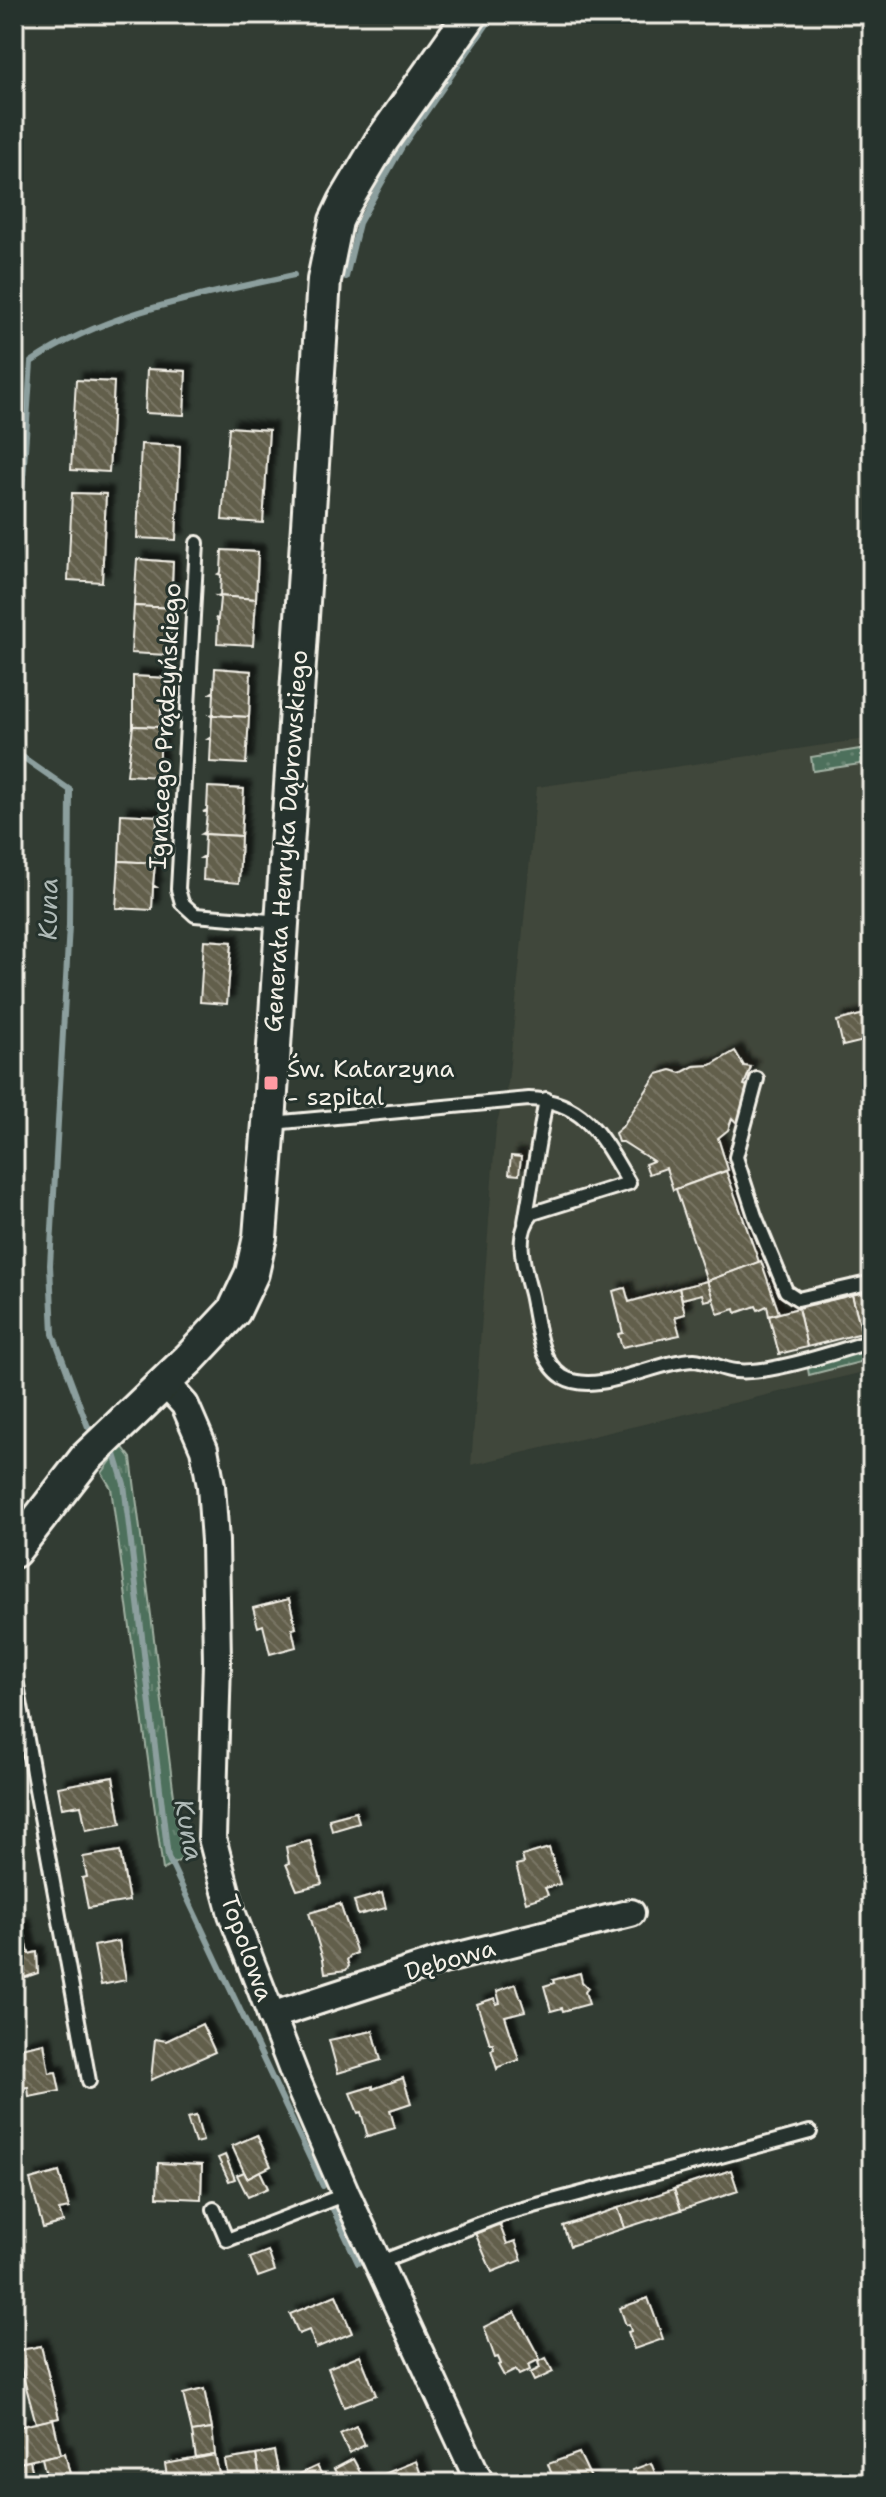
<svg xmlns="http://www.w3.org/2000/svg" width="886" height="2497" viewBox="0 0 886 2497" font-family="'Shantell Sans',sans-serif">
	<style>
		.built { fill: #40463a }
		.grass { fill: url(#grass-tufts); stroke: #a1b0a2; stroke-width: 2 }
		.forest { fill: url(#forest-firs); stroke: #a1b0a2; stroke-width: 2 }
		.park { fill: url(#park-dots); stroke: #a1b0a2; stroke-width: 2 }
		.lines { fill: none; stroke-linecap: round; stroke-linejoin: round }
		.stream { stroke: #8c9f9e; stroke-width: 6 }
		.building { fill: url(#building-back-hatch); stroke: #f4f1e8; stroke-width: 2; filter: url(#shadow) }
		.service-casing { stroke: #f4f1e8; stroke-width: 18 }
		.minor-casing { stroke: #f4f1e8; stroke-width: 32 }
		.tertiary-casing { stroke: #f4f1e8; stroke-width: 38 }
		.service { stroke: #26332d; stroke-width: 12 }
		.minor { stroke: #26332d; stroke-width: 26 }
		.tertiary { stroke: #26332d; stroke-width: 32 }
		.poi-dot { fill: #ff9aa2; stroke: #26332d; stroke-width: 3 }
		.labels { text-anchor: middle; stroke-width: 6; stroke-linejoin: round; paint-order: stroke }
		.street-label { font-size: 24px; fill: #f4f1e8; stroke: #26332d }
		.poi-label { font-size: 24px; fill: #f4f1e8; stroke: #26332d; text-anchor: start }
		.water-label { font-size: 26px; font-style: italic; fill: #afbab7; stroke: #26332d }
	</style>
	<defs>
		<pattern id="grass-tufts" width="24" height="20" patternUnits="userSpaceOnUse" patternTransform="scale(2)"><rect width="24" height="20" fill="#4e705c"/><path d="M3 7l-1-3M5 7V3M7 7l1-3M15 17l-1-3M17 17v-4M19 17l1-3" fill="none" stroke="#688573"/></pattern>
		<pattern id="forest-firs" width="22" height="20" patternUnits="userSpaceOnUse" patternTransform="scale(2)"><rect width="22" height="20" fill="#4e705c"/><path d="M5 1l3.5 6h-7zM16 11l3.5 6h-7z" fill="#688573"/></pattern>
		<pattern id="park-dots" width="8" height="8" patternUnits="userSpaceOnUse" patternTransform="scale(2)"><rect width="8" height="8" fill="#4e705c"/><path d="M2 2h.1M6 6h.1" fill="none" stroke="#688573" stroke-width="1.8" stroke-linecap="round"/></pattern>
		<pattern id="building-back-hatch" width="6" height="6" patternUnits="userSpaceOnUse" patternTransform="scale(2)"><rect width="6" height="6" fill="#625e4b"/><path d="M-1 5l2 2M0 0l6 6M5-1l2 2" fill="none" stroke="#797665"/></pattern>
		<filter id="shadow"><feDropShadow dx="7" dy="-7" stdDeviation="2" flood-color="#0009"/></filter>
	</defs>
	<rect width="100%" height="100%" fill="#323c33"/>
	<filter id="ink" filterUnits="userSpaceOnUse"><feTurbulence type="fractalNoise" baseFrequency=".0125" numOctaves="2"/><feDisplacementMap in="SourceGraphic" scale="16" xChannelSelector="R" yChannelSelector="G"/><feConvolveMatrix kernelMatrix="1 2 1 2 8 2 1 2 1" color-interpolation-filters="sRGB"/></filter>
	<g filter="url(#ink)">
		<!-- built -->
		<path class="built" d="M872,738V1370L471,1465L496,1126L508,1083L537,787Z"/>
		<!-- grass -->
		<path class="grass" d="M122,1446L131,1458L182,1859L163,1870L111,1488L102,1473Z"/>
		<!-- forest -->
		<path class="forest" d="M872,1347V1359L809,1375L807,1363Z"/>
		<!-- park -->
		<path class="park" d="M872,747V769L860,764L813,771L811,757Z"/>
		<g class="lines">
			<!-- stream -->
			<g class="stream">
				<path d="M346,277L359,223L403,145L494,14"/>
				<path d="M14,611L31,362C108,310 205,295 294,275"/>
				<path d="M14,751L70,790L69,925L50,1265L53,1334L88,1427"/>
				<path d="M115,1454L124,1484L168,1857L323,2186"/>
				<path d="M332,2207L358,2263"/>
			</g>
		</g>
		<!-- building -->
		<g class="building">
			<path d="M147,369L186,371L184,415L145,413Z"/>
			<path d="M76,380L114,382L109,472L71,470Z"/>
			<path d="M229,427L269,430L263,523L222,520Z"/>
			<path d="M141,444L180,446L176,540L137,538Z"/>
			<path d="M72,493L106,494L102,582L68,580Z"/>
			<path d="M222,550L258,552L256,599L217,596L220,595L221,575L218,574L221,572Z"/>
			<path d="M137,559L173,562L172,584L174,586H171L170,607L173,608L134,606Z"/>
			<path d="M217,596L256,599L253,645L217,643L218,621L215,618L218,619L220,598Z"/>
			<path d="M134,606L173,608L170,610L168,630L172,633L169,632L167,655L131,653Z"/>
			<path d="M215,668L251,671L249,717L210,715L213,714L214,693H211L214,691Z"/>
			<path d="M133,676L166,678L164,709H161L160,727L133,726Z"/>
			<path d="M210,715L249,717L246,764L210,762L211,739H208L211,737L212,717Z"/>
			<path d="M133,726L160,727V777L127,775Z"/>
			<path d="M208,787L244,789L241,836L202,834L205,832L207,812H203L207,810Z"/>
			<path d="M121,814L157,816L156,839H159V841H156L155,862L158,863L119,861Z"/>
			<path d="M202,834L241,836L239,883L203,880L204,858H201L204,856L205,835Z"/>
			<path d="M119,861L158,863L155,864L153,885L156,887H153L152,910L116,908Z"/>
			<path d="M204,940L232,942L227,1004L200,1002Z"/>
			<path d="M872,1012V1039L843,1046L837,1021Z"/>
			<path d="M735,1051L744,1066L751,1067L744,1085L752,1088L739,1125L732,1118L728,1130L718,1138L728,1170L673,1190L666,1168L649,1174L645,1164L653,1161L623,1142H618L615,1133L622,1127L657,1074L671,1070L681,1073L694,1066L711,1065Z"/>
			<path d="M511,1156L521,1157L519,1175L509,1174Z"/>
			<path d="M726,1171L759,1262L707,1281L676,1189Z"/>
			<path d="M761,1261L779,1313L769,1316L767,1306L758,1310L756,1306L736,1313L735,1309L718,1314L707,1281Z"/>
			<path d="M707,1281L713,1299L704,1301L702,1294L682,1299L679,1288Z"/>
			<path d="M625,1288L629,1302L679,1288L685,1314L675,1317L680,1335L622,1347L618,1334L623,1333L613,1291Z"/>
			<path d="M872,1290V1330L862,1333L852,1295Z"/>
			<path d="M852,1295L862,1333L807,1347L798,1308Z"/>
			<path d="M798,1308L807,1347L779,1354L769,1316Z"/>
			<path d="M289,1599L296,1628L292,1629L296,1647L270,1654L263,1625L258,1627L253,1608Z"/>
			<path d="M113,1777L121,1824L86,1830L81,1805L62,1808L58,1787Z"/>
			<path d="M356,1812L359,1823L332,1831L329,1819Z"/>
			<path d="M310,1841L322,1884L297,1890L286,1864L289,1863L286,1847Z"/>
			<path d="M549,1848L560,1884L545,1888L548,1895L526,1902L516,1865L524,1863L522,1856Z"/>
			<path d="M120,1851L129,1901L88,1908L82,1878L87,1877L83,1857Z"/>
			<path d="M382,1893L386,1908L358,1915L354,1901Z"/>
			<path d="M340,1904L357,1953L351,1955L347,1960L349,1966L346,1970L325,1973L323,1959L309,1913Z"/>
			<path d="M23,1926L29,1954L37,1952L38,1973L14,1981V1927Z"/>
			<path d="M119,1941L126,1980L101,1985L94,1946Z"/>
			<path d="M580,1973L582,1982L588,1988L585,1992L589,2004L563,2011L562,2008L551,2011L544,1986L554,1983L553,1980Z"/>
			<path d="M516,1984L525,2011L505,2016L519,2060L498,2067L497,2069L491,2050L494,2049L493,2044H490L477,2004L495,1998L496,2004L500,2003L497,1991Z"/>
			<path d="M202,2024L215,2052L151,2080L155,2039L166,2041Z"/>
			<path d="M373,2031L381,2060L338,2073L329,2040Z"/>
			<path d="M44,2043L49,2073L56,2072L60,2091L29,2097L28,2087L21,2088L18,2069L24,2067L20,2048Z"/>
			<path d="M403,2078L411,2103L390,2110L395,2128L365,2137L367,2134L361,2112L358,2113L350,2093L373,2086V2089Z"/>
			<path d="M196,2116L203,2141L195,2143L187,2118Z"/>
			<path d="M257,2135L271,2166L247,2178L232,2146Z"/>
			<path d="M225,2155L235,2179L229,2181L218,2158Z"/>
			<path d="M158,2163L202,2165L201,2199L157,2197Z"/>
			<path d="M731,2170L738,2191L681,2210L674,2189Z"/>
			<path d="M260,2171L268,2188L248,2197L237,2175L244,2172L247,2178Z"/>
			<path d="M59,2172L69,2208L59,2210L63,2222L43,2228L30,2180Z"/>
			<path d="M674,2189L681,2210L625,2228L618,2208Z"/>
			<path d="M618,2208L625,2228L570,2246L563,2226Z"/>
			<path d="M499,2223L507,2244L515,2241L522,2260L492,2272L475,2233Z"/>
			<path d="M268,2251L275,2271L258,2277L250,2258Z"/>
			<path d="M336,2295L352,2333L316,2348L309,2330L299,2334L290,2314Z"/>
			<path d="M648,2298L663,2339L634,2349L628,2332L631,2331L629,2324L626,2325L620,2308Z"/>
			<path d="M515,2312L540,2359L528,2365L530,2370L519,2375L516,2370L504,2376L498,2365L501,2364L498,2357L495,2358L484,2327Z"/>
			<path d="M41,2346L59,2418L36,2423L16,2351Z"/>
			<path d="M360,2355L376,2395L344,2407L328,2368Z"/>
			<path d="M546,2358L553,2372L534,2381L530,2373L540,2368L538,2362Z"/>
			<path d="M204,2389L212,2429L192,2432L183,2394Z"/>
			<path d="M53,2419L61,2454L14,2464V2428Z"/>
			<path d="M356,2426L365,2445L349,2453L340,2434Z"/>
			<path d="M212,2429L215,2455L196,2458L192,2432Z"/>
			<path d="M274,2451L279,2476L260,2479L256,2455Z"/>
			<path d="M65,2453L72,2483H48L42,2458Z"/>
			<path d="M579,2453L591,2478L588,2479L589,2483H555L548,2464Z"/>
			<path d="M215,2455L221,2483H168L165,2464Z"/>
			<path d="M256,2455L260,2479L229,2483L225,2460Z"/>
			<path d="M353,2459L366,2483H342L334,2469Z"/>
			<path d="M30,2461L33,2474L15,2478L14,2464Z"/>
			<path d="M416,2461L424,2483H388L384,2474Z"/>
			<path d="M651,2463L659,2483H637L632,2470Z"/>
			<path d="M317,2466L322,2475L302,2483L298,2475Z"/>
		</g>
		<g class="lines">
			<!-- service casing -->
			<g class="service-casing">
				<g id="service">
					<path d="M197,543L178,889L182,903L195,915L282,922"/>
					<path d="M757,1079L736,1157L755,1216L786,1291L798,1299L872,1282"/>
					<path d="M272,1123L529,1099C585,1100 603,1139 629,1183L533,1213C513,1235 524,1267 531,1294C537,1320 538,1361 563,1377C597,1397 658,1360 694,1360C708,1361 722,1370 736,1371C769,1375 837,1351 872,1341"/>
					<path d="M525,1222L546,1099"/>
					<path d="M14,1668L89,2081"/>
					<path d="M214,2209L227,2240L346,2194"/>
					<path d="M378,2263L504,2214L810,2132"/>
				</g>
			</g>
			<!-- minor casing -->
			<g class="minor-casing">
				<g id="minor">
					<path d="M164,1382L185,1405L204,1449L211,1486L215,1541L217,1662L212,1838L232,1914L295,2076L346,2194L480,2483"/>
					<path d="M271,2016L443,1960L631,1913"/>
				</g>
			</g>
			<!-- tertiary casing -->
			<g class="tertiary-casing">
				<path id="tertiary" d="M14,1551L86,1458L189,1359L234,1311L252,1273L260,1237L269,1123L324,280L336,221L345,202L380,143L471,14"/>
			</g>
			<!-- service -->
			<use href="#service" class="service"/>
			<!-- minor -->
			<use href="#minor" class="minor"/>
			<!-- tertiary -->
			<use href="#tertiary" class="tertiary"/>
		</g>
	</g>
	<!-- markers -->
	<rect class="poi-dot" x="263" y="1075" width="16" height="16" rx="4"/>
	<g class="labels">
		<!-- street labels -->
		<g class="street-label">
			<text transform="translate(165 726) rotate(-87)" y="8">Ignacego Prądzyńskiego</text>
			<text transform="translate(286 841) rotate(-86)" y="8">Generała Henryka Dąbrowskiego</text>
			<text transform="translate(247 1948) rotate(70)" y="8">Topolowa</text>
			<text transform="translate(450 1960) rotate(-16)" y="8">Dębowa</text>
		</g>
		<!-- poi labels -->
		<g class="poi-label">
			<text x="287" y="1077">Św. Katarzyna<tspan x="287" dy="28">- szpital</tspan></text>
		</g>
		<!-- water labels -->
		<g class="water-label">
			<text transform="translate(48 909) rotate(-89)" y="9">Kuna</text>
			<text transform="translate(189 1830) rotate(79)" y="9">Kuna</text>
		</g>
	</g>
	<!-- margin -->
	<rect width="886" height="2497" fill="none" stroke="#26332d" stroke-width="48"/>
	<rect x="24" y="24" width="838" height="2449" fill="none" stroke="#f4f1e8" stroke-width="3" filter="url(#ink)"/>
</svg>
